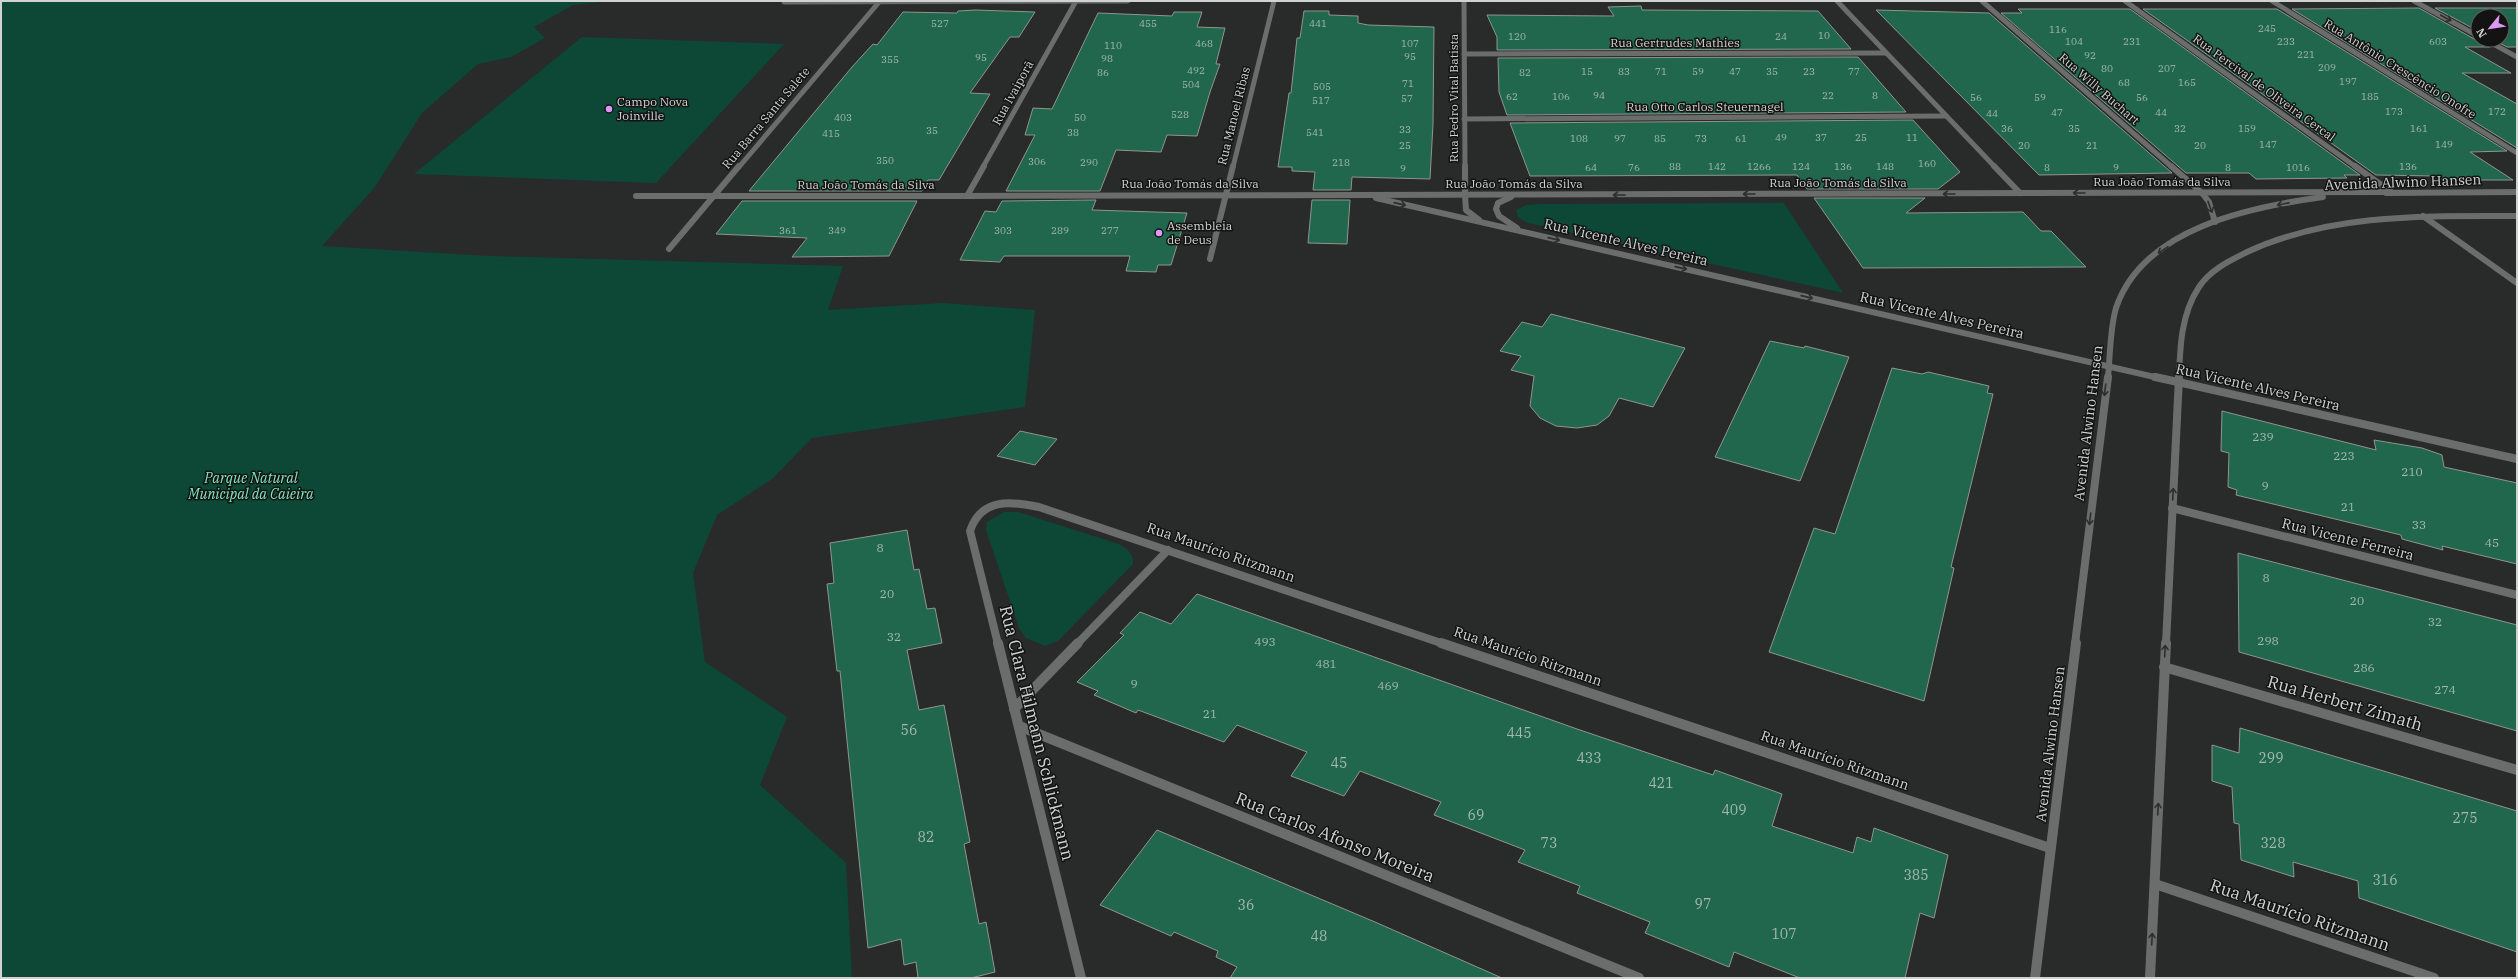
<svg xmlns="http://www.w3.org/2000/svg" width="2518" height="979" viewBox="0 0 2518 979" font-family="'IBM Plex Serif',serif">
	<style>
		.green { fill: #0c4835 }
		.building { fill: #20674e; stroke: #919492 }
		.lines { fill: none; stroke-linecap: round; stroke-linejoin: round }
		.minor-far3 { stroke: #6b6d6c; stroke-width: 5 }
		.minor-far2 { stroke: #6b6d6c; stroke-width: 6 }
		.minor-far1 { stroke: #6b6d6c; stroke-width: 8 }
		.minor { stroke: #6b6d6c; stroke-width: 10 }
		.tertiary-far3 { stroke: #6b6d6c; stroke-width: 5 }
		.tertiary-far2 { stroke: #6b6d6c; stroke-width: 6 }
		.tertiary-far1 { stroke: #6b6d6c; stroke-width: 8 }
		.tertiary { stroke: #6b6d6c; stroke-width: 10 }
		.oneway { stroke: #2d2e2d }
		.poi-dot { fill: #db99f5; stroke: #121312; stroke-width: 1.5 }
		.labels { text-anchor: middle; stroke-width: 3; stroke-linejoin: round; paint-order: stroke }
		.far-number-label { font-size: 10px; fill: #a5b8b1 }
		.far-street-label { font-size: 12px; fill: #d1d3d2; stroke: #121312 }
		.far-poi-label { font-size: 12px; fill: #d1d3d2; stroke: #121312; text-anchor: start }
		.number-label { font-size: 12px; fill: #a5b8b1 }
		.street-label { font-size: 14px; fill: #d1d3d2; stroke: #121312 }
		.park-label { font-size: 14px; font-style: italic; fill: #81e5bd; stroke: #121312 }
		.near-number-label { font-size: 14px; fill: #a5b8b1 }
		.near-street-label { font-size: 17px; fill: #d1d3d2; stroke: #121312 }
	</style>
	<rect width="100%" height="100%" fill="#282b2a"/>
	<!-- green -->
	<g class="green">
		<path d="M1,1H610L573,5L534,27L545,38L511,57L478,64L422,113L375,187L322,246L489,256L843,266L828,310L943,303L1035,310L1025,407L812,438L772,479L717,515L693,573L705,662L787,717L760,785L846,863L852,978H1Z"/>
		<path d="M582,37L784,44L656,183L414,174Z"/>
		<path d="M1784,203L1843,293L1528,223L1518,217L1516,210L1526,205L1541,204Z"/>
		<path d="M1004,512H1018L1119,544C1128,550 1134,553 1133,564L1058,641L1045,646L1026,638L1019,628L986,530L987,522Z"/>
	</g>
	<!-- building -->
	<g class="building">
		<path d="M1641,6L1642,10L1818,11L1851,49L1497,50V37L1487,15L1614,16L1608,7Z"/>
		<path d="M2419,8L2476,40H2482L2490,47H2465L2511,73H2462L2517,104V148L2292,9Z"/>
		<path d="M2435,8H2517V47H2507L2494,40H2502V16H2478V31Z"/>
		<path d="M2018,9H2130L2360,175H2344L2347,178L2256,179L2249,173H2186L2001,13H2022Z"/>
		<path d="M2143,9H2277L2507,151L2470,152L2513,180H2442L2436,176L2376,175Z"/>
		<path d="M975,10L1035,12L1019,37H1010L970,93L990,94L939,180H928L922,191H749L852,67L873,44L877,45L903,12L957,13L958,11Z"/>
		<path d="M1876,10L1989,13L2172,173L2039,175Z"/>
		<path d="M1304,11H1329V15L1358,16V23L1368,25L1434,27L1433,124L1430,179L1352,177L1351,190H1313L1315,172L1292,171V167H1278L1289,93H1291L1297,38H1300Z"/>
		<path d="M1174,12H1202L1197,27L1225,28L1216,64H1220L1210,92L1197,136L1167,135L1161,152L1116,150L1100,191H1006L1035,135H1025L1033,108L1052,109L1098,13L1172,16Z"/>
		<path d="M1858,57L1906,112L1507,115L1499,92L1498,58Z"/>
		<path d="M1913,120L1960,172L1938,189H1807L1797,175L1530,176L1510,123Z"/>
		<path d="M1814,198H1925L1906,213L2023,212L2041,231H2051L2086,267L1863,268Z"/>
		<path d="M1096,200L1092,210L1187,213L1171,265H1158L1156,272L1126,271L1130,256H1004L1000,262L960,260L985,211L996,212L1002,201Z"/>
		<path d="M1312,200H1350L1347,244L1308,243Z"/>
		<path d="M742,201H917L889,256L792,257L807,238L716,234Z"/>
		<path d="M1551,314L1685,348L1653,407L1619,398L1609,416L1597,425L1577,428L1556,426L1540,418L1530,406L1534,376L1511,370L1521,356L1500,351L1522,322L1542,327Z"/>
		<path d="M1770,341L1804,348L1805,346L1849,357L1800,481L1715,457Z"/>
		<path d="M1892,368L1922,374L1928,372L1989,386L1987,393L1993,394L1951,567L1954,568L1924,701L1769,652L1814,528L1835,534Z"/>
		<path d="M2222,411L2376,450L2374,440L2422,448L2442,455L2444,467L2517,483V564L2442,546L2443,550L2402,539L2401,535L2236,495L2237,490L2228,487L2229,453L2221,451Z"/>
		<path d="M1020,431L1057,439L1035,465L997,456Z"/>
		<path d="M907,530L914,570L919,569L927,609L935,608L942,643L907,650L919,710L944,705L970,842L964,844L979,924L986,922L995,972L971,978H918L916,962L904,965L901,939L868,948L840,671H837L827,584L834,583L830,543Z"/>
		<path d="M2238,553L2517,625V731L2239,652Z"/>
		<path d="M1197,594L1577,729L1713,775L1715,770L1782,794L1772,826L1853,853L1857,837L1871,842L1874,828L1948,855L1934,918L1920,913L1905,978H1800L1734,952L1729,967L1645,933L1650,922L1577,893L1580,886L1518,862L1525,850L1434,815L1441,802L1360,771L1344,796L1291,776L1307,752L1237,725L1224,742L1138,710L1136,713L1094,695L1098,691L1077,682L1124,635L1120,633L1140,612L1171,624Z"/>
		<path d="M2240,728L2517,811V952L2359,898L2358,881L2293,862L2294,877L2241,860L2239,824L2234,823L2232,787L2212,781V745L2239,753Z"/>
		<path d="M1157,830L1375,922L1502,978H1230L1237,967L1216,957L1218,951L1174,932L1171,936L1100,905Z"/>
	</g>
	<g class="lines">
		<!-- minor-far3 -->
		<g class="minor-far3">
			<path d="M1464,1L1465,167"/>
			<path d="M1837,1L1995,167"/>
			<path d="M1982,1L2172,167"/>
			<path d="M2125,1L2356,167"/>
			<path d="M2272,1L2517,153"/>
			<path d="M784,2L1128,1"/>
			<path d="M1464,54L1886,53"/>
			<path d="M1464,119L1946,116"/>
			<path d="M739,167L880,1"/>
			<path d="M1233,167L1274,1"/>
		</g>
		<!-- minor-far2 -->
		<g class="minor-far2">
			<path d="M1465,166V195"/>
			<path d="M1994,166L2020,193"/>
			<path d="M2171,166L2202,193"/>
			<path d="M2355,166L2391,192"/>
			<path d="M636,196H967"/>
			<path d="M2423,216L2517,283"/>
			<path d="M669,249L739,166"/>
			<path d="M1210,259L1233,166"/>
		</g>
		<!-- minor-far1 -->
		<g class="minor-far1">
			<path d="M2178,382L2517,459"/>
			<path d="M2172,508L2517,595"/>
			<path d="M998,644L970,531C981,498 1010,501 1039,507L1444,644"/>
			<path d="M1077,644L1168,550"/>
		</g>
		<!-- minor -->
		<g class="minor">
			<path d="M998,643L1081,978"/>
			<path d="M1441,643L2050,848"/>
			<path d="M2164,667L2517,770"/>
			<path d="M1014,709L1078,643"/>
			<path d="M1019,726L1639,978"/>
			<path d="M2155,884L2434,978"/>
		</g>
		<!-- tertiary-far3 -->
		<g class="tertiary-far3">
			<path d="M2414,1L2478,36"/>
			<path d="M2486,40L2517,57"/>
			<path d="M983,167L1076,1"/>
		</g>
		<!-- tertiary-far2 -->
		<g class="tertiary-far2">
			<path d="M984,166L967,196L2391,192"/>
			<path d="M2202,193L2209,202L2215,222"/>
			<path d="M2386,193L2517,192"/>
			<path d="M1465,195L1466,210L1479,220"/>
			<path d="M1511,197L1498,203L1496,209L1499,216L1517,228"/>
			<path d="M1376,198L2159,378"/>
			<path d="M2108,378C2110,357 2110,328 2116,308C2143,228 2250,207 2323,197"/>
			<path d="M2179,378C2180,347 2181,314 2199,287C2210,270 2229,261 2247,252C2331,213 2426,216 2517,216"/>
		</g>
		<!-- tertiary-far1 -->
		<g class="tertiary-far1">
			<path d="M2155,377L2178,382"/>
			<path d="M2075,644L2108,377"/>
			<path d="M2166,644L2179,377"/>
		</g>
		<!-- tertiary -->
		<g class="tertiary">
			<path d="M2035,978L2076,643"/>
			<path d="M2150,978L2166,643"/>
		</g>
	</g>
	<!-- one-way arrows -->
	<defs><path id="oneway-shaft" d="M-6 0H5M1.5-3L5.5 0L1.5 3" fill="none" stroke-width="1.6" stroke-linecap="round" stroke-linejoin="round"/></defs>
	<g class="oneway">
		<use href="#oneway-shaft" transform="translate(2446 18) rotate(28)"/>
		<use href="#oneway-shaft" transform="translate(2079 193) rotate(180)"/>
		<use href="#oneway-shaft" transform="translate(1749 194) rotate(180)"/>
		<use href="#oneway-shaft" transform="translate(1949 194) rotate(180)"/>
		<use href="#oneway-shaft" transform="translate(1619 195) rotate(180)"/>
		<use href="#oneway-shaft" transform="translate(1400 204) rotate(13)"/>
		<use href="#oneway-shaft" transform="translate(2283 204) rotate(169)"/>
		<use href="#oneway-shaft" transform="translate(2210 207) rotate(70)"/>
		<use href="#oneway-shaft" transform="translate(1554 239) rotate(13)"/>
		<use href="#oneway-shaft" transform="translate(2163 250) rotate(146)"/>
		<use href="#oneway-shaft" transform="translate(1681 268) rotate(13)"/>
		<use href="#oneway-shaft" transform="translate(1807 297) rotate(13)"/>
		<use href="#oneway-shaft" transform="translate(2105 390) rotate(97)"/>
		<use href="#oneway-shaft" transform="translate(2173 494) rotate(-87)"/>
		<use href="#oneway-shaft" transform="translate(2090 519) rotate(97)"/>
		<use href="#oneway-shaft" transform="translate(2165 651) rotate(-87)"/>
		<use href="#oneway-shaft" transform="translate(2158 809) rotate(-87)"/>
		<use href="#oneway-shaft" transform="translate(2152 939) rotate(-87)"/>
	</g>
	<!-- markers -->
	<g class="poi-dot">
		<circle cx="609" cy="109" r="4"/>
		<circle cx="1159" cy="233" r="4"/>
	</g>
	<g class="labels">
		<!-- far-number labels -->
		<g class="far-number-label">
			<text x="940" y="27">527</text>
			<text x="1148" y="27">455</text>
			<text x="1318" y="27">441</text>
			<text x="2267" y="32">245</text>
			<text x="2058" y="33">116</text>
			<text x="1824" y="39">10</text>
			<text x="1517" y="40">120</text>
			<text x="1781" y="40">24</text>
			<text x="2074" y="45">104</text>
			<text x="2132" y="45">231</text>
			<text x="2286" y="45">233</text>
			<text x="2438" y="45">603</text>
			<text x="1204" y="47">468</text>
			<text x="1410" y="47">107</text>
			<text x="1113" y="49">110</text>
			<text x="2306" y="58">221</text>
			<text x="2090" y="59">92</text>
			<text x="1410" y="60">95</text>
			<text x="981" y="61">95</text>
			<text x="1107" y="62">98</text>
			<text x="890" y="63">355</text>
			<text x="2327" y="71">209</text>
			<text x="2107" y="72">80</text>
			<text x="2167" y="72">207</text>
			<text x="1196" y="74">492</text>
			<text x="1587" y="75">15</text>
			<text x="1624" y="75">83</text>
			<text x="1661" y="75">71</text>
			<text x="1698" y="75">59</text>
			<text x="1735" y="75">47</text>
			<text x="1772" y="75">35</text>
			<text x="1809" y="75">23</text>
			<text x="1854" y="75">77</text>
			<text x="1103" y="76">86</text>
			<text x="1525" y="76">82</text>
			<text x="2348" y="85">197</text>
			<text x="2124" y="86">68</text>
			<text x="2187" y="86">165</text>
			<text x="1408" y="87">71</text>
			<text x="1191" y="88">504</text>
			<text x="1322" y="90">505</text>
			<text x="1599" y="99">94</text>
			<text x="1828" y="99">22</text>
			<text x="1875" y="99">8</text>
			<text x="1512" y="100">62</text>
			<text x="1561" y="100">106</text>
			<text x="2370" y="100">185</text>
			<text x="1976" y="101">56</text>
			<text x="2040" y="101">59</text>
			<text x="2142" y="101">56</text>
			<text x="1407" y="102">57</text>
			<text x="1321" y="104">517</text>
			<text x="2394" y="115">173</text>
			<text x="2497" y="115">172</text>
			<text x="2057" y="116">47</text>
			<text x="2161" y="116">44</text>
			<text x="1992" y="117">44</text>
			<text x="1180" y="118">528</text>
			<text x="843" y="121">403</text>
			<text x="1080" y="121">50</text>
			<text x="2007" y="132">36</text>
			<text x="2074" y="132">35</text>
			<text x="2180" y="132">32</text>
			<text x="2247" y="132">159</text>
			<text x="2419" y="132">161</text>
			<text x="1405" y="133">33</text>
			<text x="932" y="134">35</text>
			<text x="1073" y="136">38</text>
			<text x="1315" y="136">541</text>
			<text x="831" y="137">415</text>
			<text x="1781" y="141">49</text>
			<text x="1821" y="141">37</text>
			<text x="1861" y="141">25</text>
			<text x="1912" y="141">11</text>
			<text x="1579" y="142">108</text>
			<text x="1620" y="142">97</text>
			<text x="1660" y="142">85</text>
			<text x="1701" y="142">73</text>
			<text x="1741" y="142">61</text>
			<text x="2268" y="148">147</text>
			<text x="2444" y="148">149</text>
			<text x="1405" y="149">25</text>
			<text x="2024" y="149">20</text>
			<text x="2092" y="149">21</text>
			<text x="2200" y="149">20</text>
			<text x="885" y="164">350</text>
			<text x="1037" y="165">306</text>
			<text x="1089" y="166">290</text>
			<text x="1341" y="166">218</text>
			<text x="1927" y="167">160</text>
			<text x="1675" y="170">88</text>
			<text x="1717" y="170">142</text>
			<text x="1759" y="170">1266</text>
			<text x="1801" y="170">124</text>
			<text x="1843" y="170">136</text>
			<text x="1885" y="170">148</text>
			<text x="2408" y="170">136</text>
			<text x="1591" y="171">64</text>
			<text x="1634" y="171">76</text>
			<text x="2047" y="171">8</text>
			<text x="2116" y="171">9</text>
			<text x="2228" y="171">8</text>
			<text x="2298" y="171">1016</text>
			<text x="1403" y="172">9</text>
			<text x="788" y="234">361</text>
			<text x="837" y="234">349</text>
			<text x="1003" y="234">303</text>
			<text x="1060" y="234">289</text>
			<text x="1110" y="234">277</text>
		</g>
		<!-- far-street labels -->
		<g class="far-street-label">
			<text x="1675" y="47">Rua Gertrudes Mathies</text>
			<text transform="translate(2400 69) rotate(32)" y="4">Rua Antônio Crescêncio Onofre</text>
			<text transform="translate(2264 88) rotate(36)" y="4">Rua Percival de Oliveira Cercal</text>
			<text transform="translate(2099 89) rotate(41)" y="4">Rua Willy Buchart</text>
			<text transform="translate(1013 93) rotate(-61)" y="4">Rua Ivaiporã</text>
			<text transform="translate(1454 98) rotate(-90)" y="4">Rua Pedro Vital Batista</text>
			<text x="1705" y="111">Rua Otto Carlos Steuernagel</text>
			<text transform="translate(1234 116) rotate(-76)" y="4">Rua Manoel Ribas</text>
			<text transform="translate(766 118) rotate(-50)" y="4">Rua Barra Santa Salete</text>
			<text x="2162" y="186">Rua João Tomás da Silva</text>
			<text x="1838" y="187">Rua João Tomás da Silva</text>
			<text x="1190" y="188">Rua João Tomás da Silva</text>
			<text x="1514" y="188">Rua João Tomás da Silva</text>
			<text x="866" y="189">Rua João Tomás da Silva</text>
		</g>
		<!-- far-poi labels -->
		<g class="far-poi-label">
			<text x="617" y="106">Campo Nova<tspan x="617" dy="14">Joinville</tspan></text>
			<text x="1167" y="230">Assembleia<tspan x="1167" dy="14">de Deus</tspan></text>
		</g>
		<!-- number labels -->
		<g class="number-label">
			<text x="2263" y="441">239</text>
			<text x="2344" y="460">223</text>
			<text x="2412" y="476">210</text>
			<text x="2265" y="490">9</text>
			<text x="2348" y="511">21</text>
			<text x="2419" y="529">33</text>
			<text x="2492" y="547">45</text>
			<text x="880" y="552">8</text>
			<text x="2266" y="582">8</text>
			<text x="887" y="598">20</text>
			<text x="2357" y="605">20</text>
			<text x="2435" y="626">32</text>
			<text x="894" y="641">32</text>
			<text x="2268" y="645">298</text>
			<text x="1265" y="646">493</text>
			<text x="1326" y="668">481</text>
			<text x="2364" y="672">286</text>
			<text x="1134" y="688">9</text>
			<text x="1388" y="690">469</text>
			<text x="2445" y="694">274</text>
			<text x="1210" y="718">21</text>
		</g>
		<!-- street labels -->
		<g class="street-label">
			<text transform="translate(2403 182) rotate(-2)" y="5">Avenida Alwino Hansen</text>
			<text transform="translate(1626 242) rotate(13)" y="5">Rua Vicente Alves Pereira</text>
			<text transform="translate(1942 315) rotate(13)" y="5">Rua Vicente Alves Pereira</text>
			<text transform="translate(2258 387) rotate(13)" y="5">Rua Vicente Alves Pereira</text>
			<text transform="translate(2088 423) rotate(-83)" y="5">Avenida Alwino Hansen</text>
			<text transform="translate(2348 539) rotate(14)" y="5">Rua Vicente Ferreira</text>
			<text transform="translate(1221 552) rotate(19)" y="5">Rua Maurício Ritzmann</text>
			<text transform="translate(1528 656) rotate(19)" y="5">Rua Maurício Ritzmann</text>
			<text transform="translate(2050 744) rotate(-83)" y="5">Avenida Alwino Hansen</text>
			<text transform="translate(1835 760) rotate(19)" y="5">Rua Maurício Ritzmann</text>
		</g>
		<!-- park labels -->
		<g class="park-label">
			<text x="251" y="483">Parque Natural<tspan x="251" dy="16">Municipal da Caieira</tspan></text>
		</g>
		<!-- near-number labels -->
		<g class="near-number-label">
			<text x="909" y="735">56</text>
			<text x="1519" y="738">445</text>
			<text x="1589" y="763">433</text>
			<text x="2271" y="763">299</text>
			<text x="1339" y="768">45</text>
			<text x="1661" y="788">421</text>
			<text x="1734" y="815">409</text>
			<text x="1476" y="820">69</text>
			<text x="2465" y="823">275</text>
			<text x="926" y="842">82</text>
			<text x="1549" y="848">73</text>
			<text x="2273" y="848">328</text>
			<text x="1916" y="880">385</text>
			<text x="2385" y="885">316</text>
			<text x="1703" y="909">97</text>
			<text x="1246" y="910">36</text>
			<text x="1784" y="939">107</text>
			<text x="1319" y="941">48</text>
		</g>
		<!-- near-street labels -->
		<g class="near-street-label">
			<text transform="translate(2345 703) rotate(16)" y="6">Rua Herbert Zimath</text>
			<text transform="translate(1037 733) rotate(76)" y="6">Rua Clara Hilmann Schlickmann</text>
			<text transform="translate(1335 837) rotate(22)" y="6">Rua Carlos Afonso Moreira</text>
			<text transform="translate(2300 915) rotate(19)" y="6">Rua Maurício Ritzmann</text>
		</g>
	</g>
	<!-- border -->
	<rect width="2518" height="979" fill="none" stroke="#d1d3d2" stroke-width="4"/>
	<!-- north arrow -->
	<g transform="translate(2490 28) rotate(240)"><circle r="19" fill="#121312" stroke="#5e605f"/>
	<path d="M0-3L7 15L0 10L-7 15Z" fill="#db99f5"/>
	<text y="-6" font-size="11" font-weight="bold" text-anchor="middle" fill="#d1d3d2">N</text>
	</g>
</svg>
